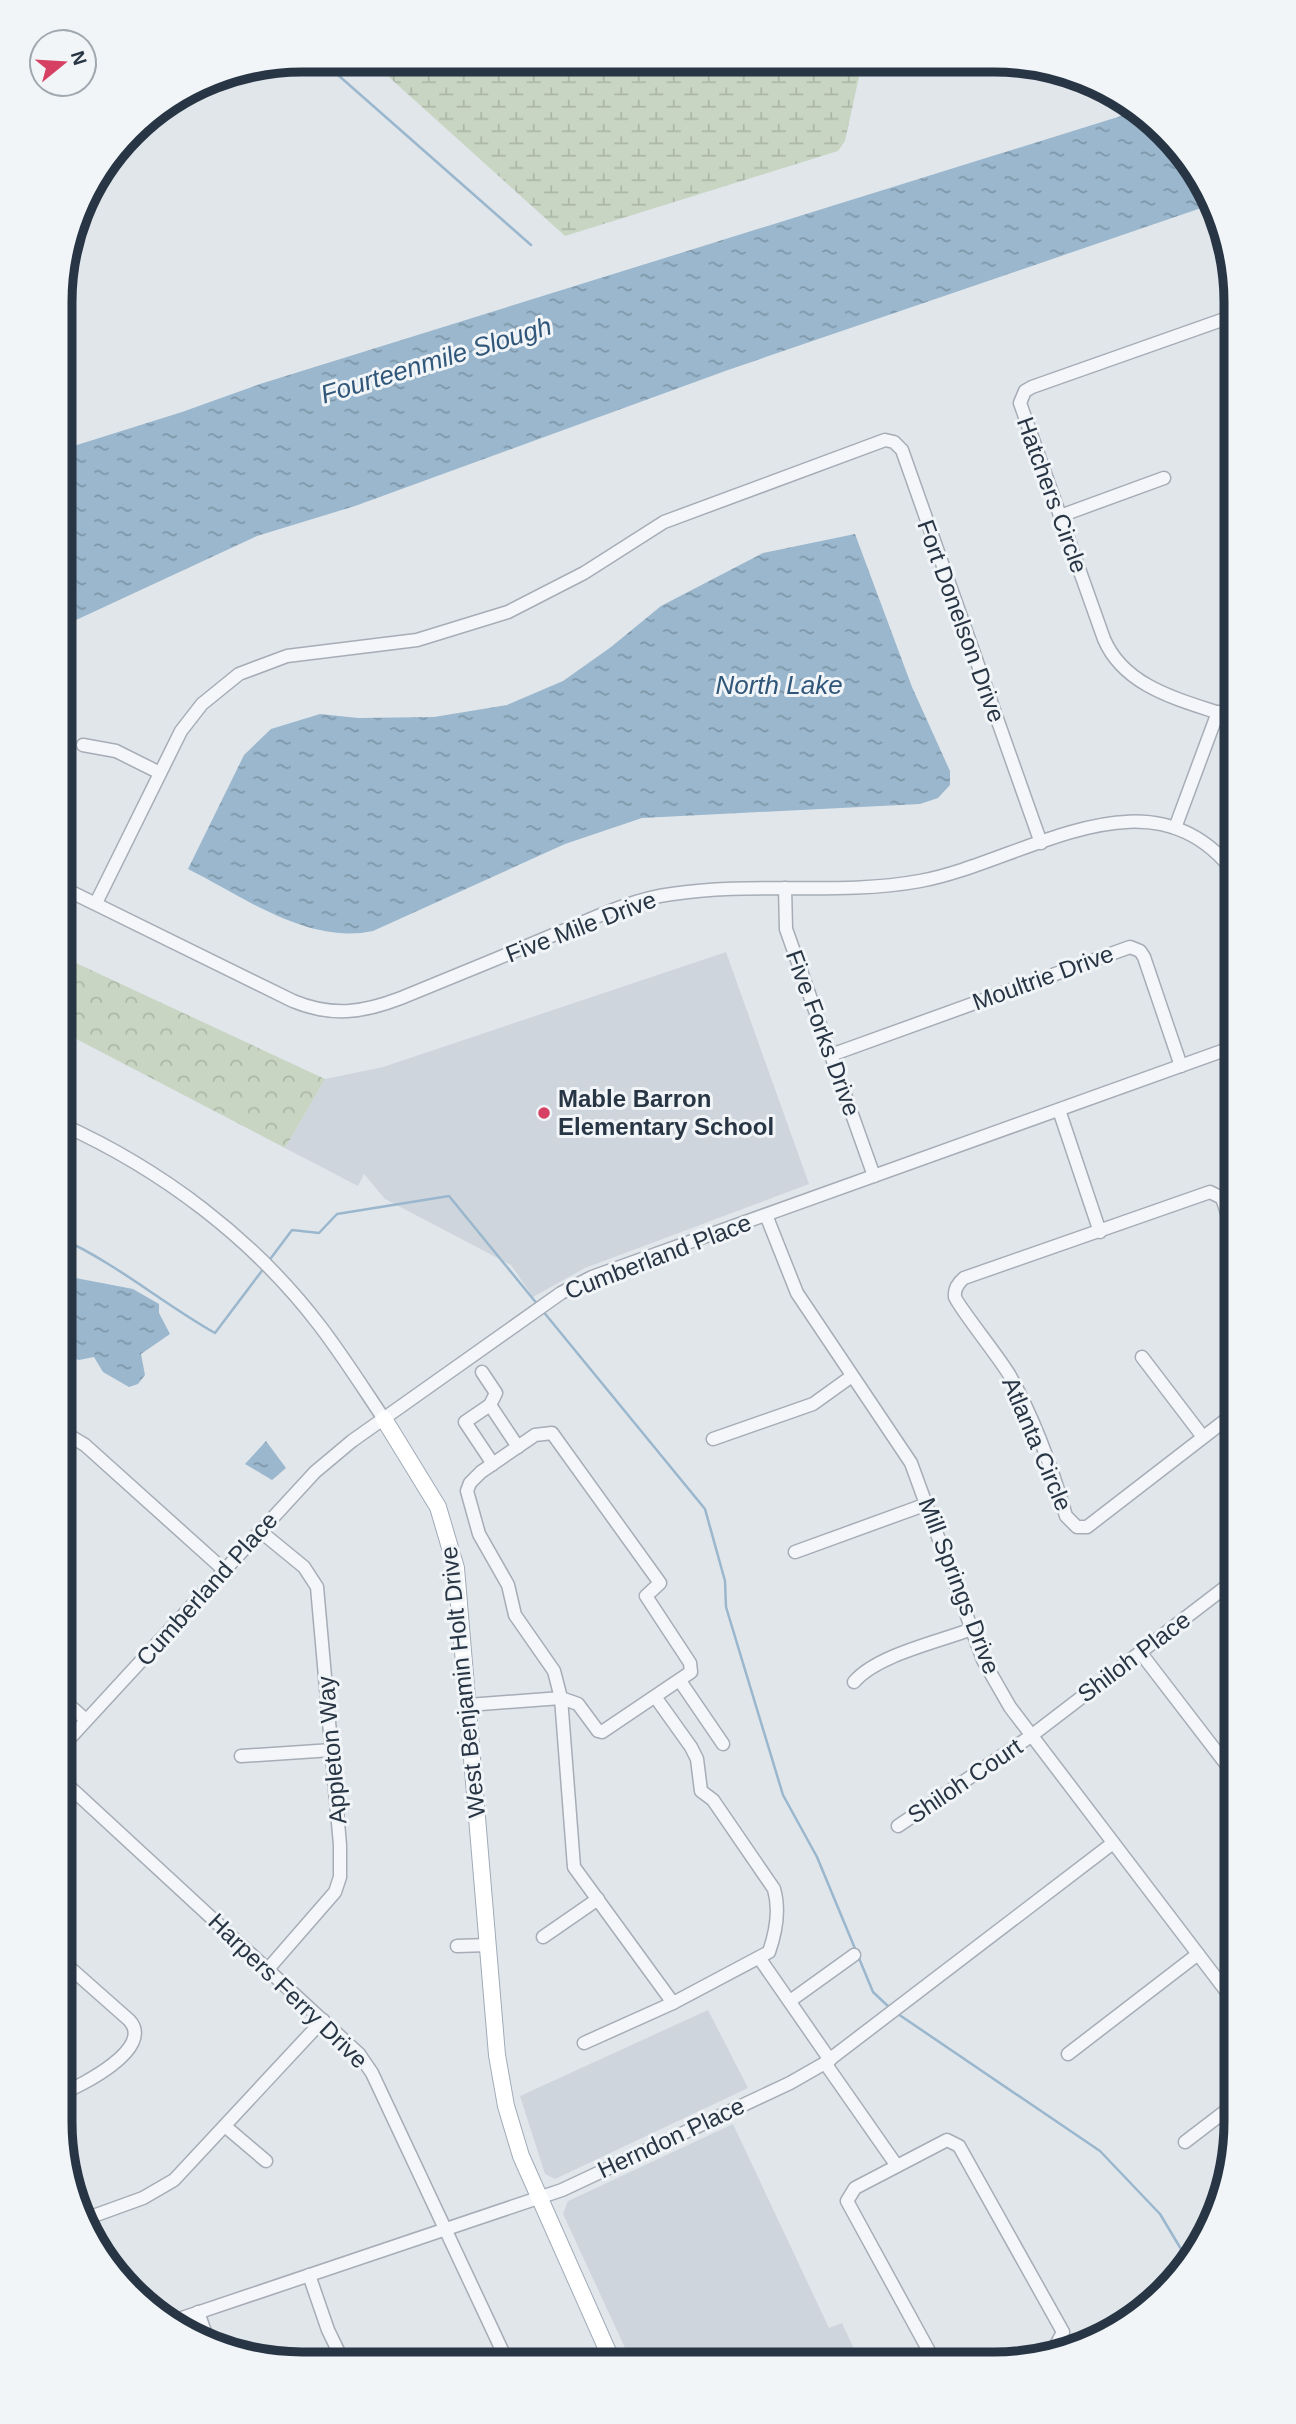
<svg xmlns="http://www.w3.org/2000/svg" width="1296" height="2424" viewBox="0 0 1296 2424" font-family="Arial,sans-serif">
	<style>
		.built { fill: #cfd5dd }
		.wetland { fill: url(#wetland-marsh) }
		.park { fill: url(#park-crowns) }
		.water { fill: url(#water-ripples) }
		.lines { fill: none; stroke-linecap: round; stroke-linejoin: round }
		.stream { stroke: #9ab7cd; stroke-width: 2.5 }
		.minor-casing { stroke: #a6adb6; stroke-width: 15 }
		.major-casing { stroke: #a0abb7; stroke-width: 18 }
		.minor { stroke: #f4f6f9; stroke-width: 12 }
		.major { stroke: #fff; stroke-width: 16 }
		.poi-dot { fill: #d64063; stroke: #f1f5f8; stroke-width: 2.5 }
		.labels { text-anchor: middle; stroke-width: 6; stroke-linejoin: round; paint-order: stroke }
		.street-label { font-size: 24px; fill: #283544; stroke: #f1f5f8 }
		.poi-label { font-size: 24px; font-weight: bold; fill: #283544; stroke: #f1f5f8; text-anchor: start }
		.water-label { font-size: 26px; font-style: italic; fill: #30577a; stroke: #f1f5f8 }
		.rim { fill: none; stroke: #283544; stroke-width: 9 }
	</style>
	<defs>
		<pattern id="wetland-marsh" width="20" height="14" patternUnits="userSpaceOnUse" patternTransform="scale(1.75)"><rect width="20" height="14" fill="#c8d5c2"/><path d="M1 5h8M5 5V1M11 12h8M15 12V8" fill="none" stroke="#acb7a8"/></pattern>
		<pattern id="park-crowns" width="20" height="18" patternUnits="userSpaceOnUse" patternTransform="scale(1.75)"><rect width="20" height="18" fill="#c8d5c2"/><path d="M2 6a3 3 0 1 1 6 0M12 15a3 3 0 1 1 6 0" fill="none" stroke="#acb7a8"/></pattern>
		<pattern id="water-ripples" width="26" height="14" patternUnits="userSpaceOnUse" patternTransform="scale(1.75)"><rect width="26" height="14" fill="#9ab7cd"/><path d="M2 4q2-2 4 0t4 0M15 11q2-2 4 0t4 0" fill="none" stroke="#7e96a8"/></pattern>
	</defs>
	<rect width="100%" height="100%" fill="#e1e6eb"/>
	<!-- built -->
	<g class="built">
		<path d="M726,952L809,1184L585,1268L533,1297L511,1265L385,1199L364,1174L358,1186L285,1148L325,1079L383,1067Z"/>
		<path d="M708,2010L748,2088L555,2179L545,2174L520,2096Z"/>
		<path d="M733,2124L829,2328L842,2323L861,2364L632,2363L563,2214L568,2201Z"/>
	</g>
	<!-- wetland -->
	<path class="wetland" d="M370,60L862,63L845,141L838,151L565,236Z"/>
	<!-- park -->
	<path class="park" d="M61,956L325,1079L285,1148L61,1031Z"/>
	<!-- water -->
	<g class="water">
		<path d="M1137,111L1154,119L1210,205L728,370L355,506L257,536L61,627V450L182,412L260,384Z"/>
		<path d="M855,534L912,687L950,771V785L938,798L920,804L642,818L565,844L373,931C308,945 244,897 188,869L244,755L271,729L320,714L358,718L434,717L507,705L563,681L611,647L661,606L763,553Z"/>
		<path d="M60,1275L133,1289L159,1304V1313L170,1334L141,1354L145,1375L138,1384L129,1387L103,1372L94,1357L79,1360L60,1354Z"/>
		<path d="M266,1441L286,1468L272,1480L245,1464Z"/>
	</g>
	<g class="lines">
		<!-- stream -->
		<g class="stream">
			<path d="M321,60L531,245"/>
			<path d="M60,1238C116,1263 162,1303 215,1333L264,1268"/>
			<path d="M268,1262L292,1230L319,1233L337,1214L449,1196L538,1305"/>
			<path d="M542,1310L705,1509L725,1581L726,1607L783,1795L817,1857L873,1992L890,2008"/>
			<path d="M898,2014L1100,2151L1160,2214L1190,2264"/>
		</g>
		<!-- minor casing -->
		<g class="minor-casing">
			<g id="minor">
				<path d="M1060,516L1164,478"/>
				<path d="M1235,582H1236"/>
				<path d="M1236,719C1188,701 1126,691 1104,639L1020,403L1025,391L1032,387L1236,315"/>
				<path d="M83,745L116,751L160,773"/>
				<path d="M1175,828L1218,712"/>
				<path d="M61,887L293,1001C332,1017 362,1013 401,998C453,977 506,955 558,933C594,918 632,899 672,894C754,881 839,896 920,881C1024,862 1152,761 1236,875"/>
				<path d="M785,888L786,929L874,1176"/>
				<path d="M96,903L181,731L202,704L239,674L287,656L417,640L508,612L584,573L664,522L885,440L894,442L902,450L1041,843"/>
				<path d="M831,1055L1130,947L1140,951L1144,957L1181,1066"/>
				<path d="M1059,1110L1100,1232"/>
				<path d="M61,1124C161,1169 253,1238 320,1326C343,1356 363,1388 384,1419"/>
				<path d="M766,1215L797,1293L911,1463L983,1660L1010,1707L1236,2004"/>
				<path d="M1142,1357L1203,1437"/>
				<path d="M482,1372L496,1393L490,1405"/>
				<path d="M1236,1412L1087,1527H1077L1066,1516C1052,1468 1035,1420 1010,1376C1002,1361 957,1305 955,1297C954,1289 958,1283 964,1278L1210,1192L1222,1198L1236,1240"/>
				<path d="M60,1430L85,1445L224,1570"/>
				<path d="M713,1439L813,1404L852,1376"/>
				<path d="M493,1464L465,1422L490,1405L518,1447"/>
				<path d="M260,1531L304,1567L317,1587L340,1845V1877L335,1892L268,1969"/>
				<path d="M795,1552L927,1504"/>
				<path d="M1140,1652L1236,1777"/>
				<path d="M680,1681L723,1744"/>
				<path d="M854,1682C877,1655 938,1642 972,1629"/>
				<path d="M60,1697L86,1720"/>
				<path d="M468,1705L561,1698L578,1704L598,1731L602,1732L691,1672L690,1663L646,1596L660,1583L552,1433L535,1435L481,1472L470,1483L467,1491L479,1534L508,1585L515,1615L554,1671L561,1698L574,1867L673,2003L769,1952C776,1932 780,1910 774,1889L713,1800L701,1791L697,1759L691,1747L656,1698"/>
				<path d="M60,1749L315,1472L352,1441L561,1293L592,1277L1236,1046"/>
				<path d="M241,1756L332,1750"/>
				<path d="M60,1778L359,2054L372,2073L508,2363"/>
				<path d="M898,1826L1031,1736L1236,1579"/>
				<path d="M543,1937L598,1899"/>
				<path d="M457,1946L488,1945"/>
				<path d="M760,1959L830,2060"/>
				<path d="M790,2001L854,1955"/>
				<path d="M584,2043L673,2003"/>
				<path d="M1068,2054L1198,1954"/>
				<path d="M825,2063L897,2166"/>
				<path d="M60,2094C81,2086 156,2048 129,2020L60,1959"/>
				<path d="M226,2127L266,2161"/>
				<path d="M1185,2142L1236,2103"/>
				<path d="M85,2219L143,2198L174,2180L323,2020"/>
				<path d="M309,2275L328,2330L344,2363"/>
				<path d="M198,2312L210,2346"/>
				<path d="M170,2322L562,2190L790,2083L825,2063L1113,1843"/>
				<path d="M936,2364L847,2201L855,2188L947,2140L959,2146L1063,2332L1055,2347L1031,2358"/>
			</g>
		</g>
		<!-- major casing -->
		<g class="major-casing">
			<path id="major" d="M384,1419L438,1507L456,1568L497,2055L506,2106L521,2156L613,2363"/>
		</g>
		<!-- minor -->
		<use href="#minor" class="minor"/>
		<!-- major -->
		<use href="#major" class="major"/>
	</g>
	<!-- markers -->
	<circle class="poi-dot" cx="544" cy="1113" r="7"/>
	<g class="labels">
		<!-- street labels -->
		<g class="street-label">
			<text transform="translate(1052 495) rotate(70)" y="8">Hatchers Circle</text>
			<text transform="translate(961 621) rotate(70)" y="8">Fort Donelson Drive</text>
			<text transform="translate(581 927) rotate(-21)" y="8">Five Mile Drive</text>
			<text transform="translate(1043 978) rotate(-20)" y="8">Moultrie Drive</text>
			<text transform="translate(823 1033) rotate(70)" y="8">Five Forks Drive</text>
			<text transform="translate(658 1257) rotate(-21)" y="8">Cumberland Place</text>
			<text transform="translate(1037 1444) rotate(67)" y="8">Atlanta Circle</text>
			<text transform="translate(959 1586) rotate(69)" y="8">Mill Springs Drive</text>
			<text transform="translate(207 1589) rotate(-48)" y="8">Cumberland Place</text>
			<text transform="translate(1134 1657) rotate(-37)" y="8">Shiloh Place</text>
			<text transform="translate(463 1682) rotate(-96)" y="8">West Benjamin Holt Drive</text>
			<text transform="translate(332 1750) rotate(-95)" y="8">Appleton Way</text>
			<text transform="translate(965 1781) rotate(-34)" y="8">Shiloh Court</text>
			<text transform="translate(288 1991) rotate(44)" y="8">Harpers Ferry Drive</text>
			<text transform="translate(671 2138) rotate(-25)" y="8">Herndon Place</text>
		</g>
		<!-- poi labels -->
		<g class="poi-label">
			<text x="558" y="1107">Mable Barron<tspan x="558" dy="28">Elementary School</tspan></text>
		</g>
		<!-- water labels -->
		<g class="water-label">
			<text transform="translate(436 360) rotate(-17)" y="9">Fourteenmile Slough</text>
			<text x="779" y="694">North Lake</text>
		</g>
	</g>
	<!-- crop -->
	<path d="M0 0H1296V2424H0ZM302 72H994A230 230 0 0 1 1224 302V2122A230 230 0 0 1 994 2352H302A230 230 0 0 1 72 2122V302A230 230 0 0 1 302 72Z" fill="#f1f5f8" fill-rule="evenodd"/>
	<path class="rim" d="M302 72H994A230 230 0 0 1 1224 302V2122A230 230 0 0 1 994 2352H302A230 230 0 0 1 72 2122V302A230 230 0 0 1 302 72Z"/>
	<!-- north arrow -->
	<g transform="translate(63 63) rotate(72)"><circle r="33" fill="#f1f5f8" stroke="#a1a8b0" stroke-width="2"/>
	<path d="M0-5L12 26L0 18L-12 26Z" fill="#d64063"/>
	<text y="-10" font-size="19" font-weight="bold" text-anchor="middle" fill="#283544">N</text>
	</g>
</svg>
